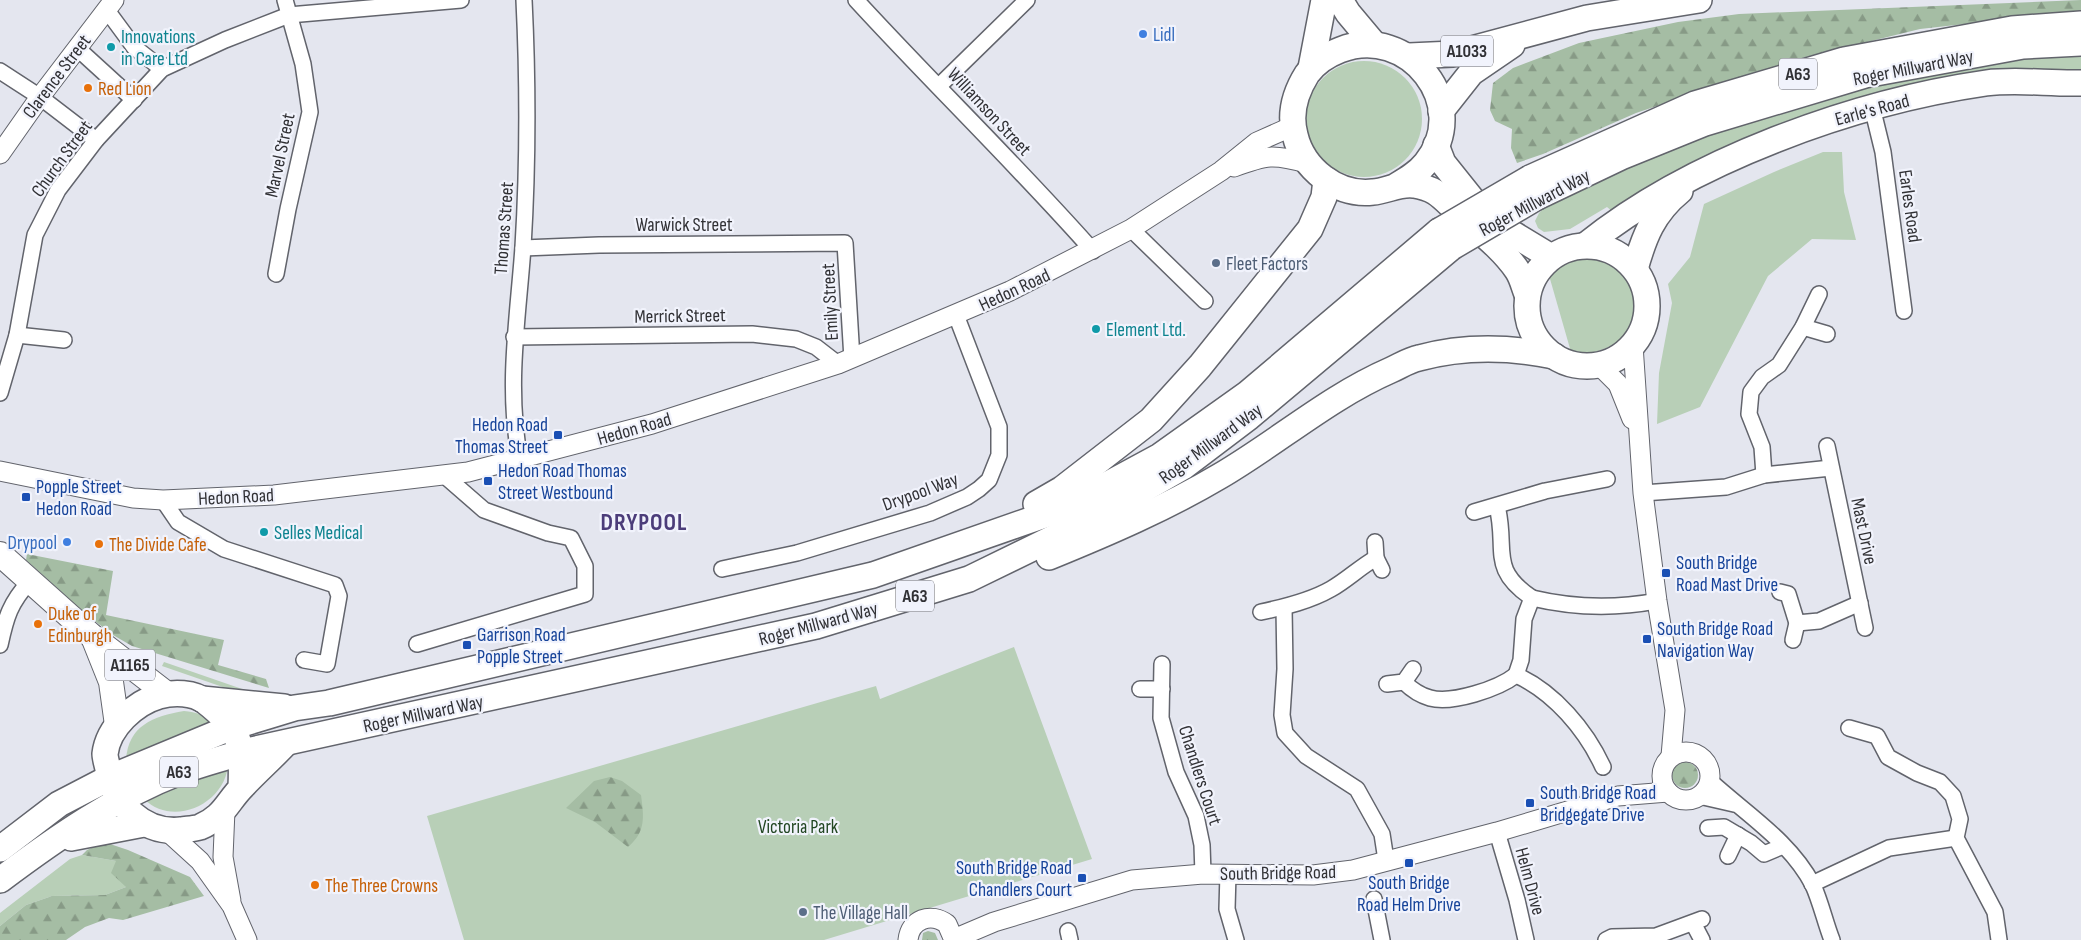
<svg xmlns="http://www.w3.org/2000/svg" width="2081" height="940" viewBox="0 0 2081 940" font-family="'Sofia Sans Condensed',sans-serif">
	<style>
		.green { fill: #b8cfb7 }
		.forest { fill: url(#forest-firs) }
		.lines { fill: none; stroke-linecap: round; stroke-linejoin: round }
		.minor-casing { stroke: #62646c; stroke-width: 18 }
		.tertiary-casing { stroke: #62646c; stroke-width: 21 }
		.primary-casing { stroke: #62646c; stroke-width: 26 }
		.trunk-casing { stroke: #62646c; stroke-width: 28 }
		.minor { stroke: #fff; stroke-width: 15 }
		.tertiary { stroke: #fff; stroke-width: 19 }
		.primary { stroke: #fff; stroke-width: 24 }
		.trunk { stroke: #fff; stroke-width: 25 }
		.trunk-bridge-casing { stroke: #62646c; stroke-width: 28; stroke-linecap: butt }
		.trunk-bridge { stroke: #fff; stroke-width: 25 }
		.shop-dot { fill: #3f7fe0; stroke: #f1f3fc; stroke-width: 2 }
		.culture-dot { fill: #0f9aa8; stroke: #f1f3fc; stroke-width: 2 }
		.food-dot { fill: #e8710a; stroke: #f1f3fc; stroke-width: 2 }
		.service-dot { fill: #5c6f8a; stroke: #f1f3fc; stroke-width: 2 }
		.transit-dot { fill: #1a4fb4; stroke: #f1f3fc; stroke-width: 2 }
		.labels { text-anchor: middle; stroke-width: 4.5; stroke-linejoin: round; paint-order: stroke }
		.shield { fill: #f1f3fc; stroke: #6b6b71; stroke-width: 1 }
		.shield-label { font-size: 18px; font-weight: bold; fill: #313135 }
		.shop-label { font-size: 19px; fill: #366cbe; stroke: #f1f3fc; text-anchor: start }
		.culture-label { font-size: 19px; fill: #0d838f; stroke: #f1f3fc; text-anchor: start }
		.street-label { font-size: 19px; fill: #313135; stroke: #f1f3fc }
		.food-label { font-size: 19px; fill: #c56008; stroke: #f1f3fc; text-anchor: start }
		.service-label { font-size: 19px; fill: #4e5e75; stroke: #f1f3fc; text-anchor: start }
		.transit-label { font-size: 19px; fill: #164399; stroke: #f1f3fc; text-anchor: start }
		.park-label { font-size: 19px; fill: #214622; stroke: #f1f3fc }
		.district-label { font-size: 24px; font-weight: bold; letter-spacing: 1px; fill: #4c3d7a; stroke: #f1f3fc }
	</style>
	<defs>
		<pattern id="forest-firs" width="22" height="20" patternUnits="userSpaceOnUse" patternTransform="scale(1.25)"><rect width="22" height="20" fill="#a5bda4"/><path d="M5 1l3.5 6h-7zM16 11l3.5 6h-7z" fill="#879a86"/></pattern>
	</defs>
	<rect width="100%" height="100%" fill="#e4e6ef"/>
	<!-- green -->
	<g class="green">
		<path d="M2081,52V75L1954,80L1614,213L1607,207L1570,229L1544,232L1538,228L1535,221L1539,213L1550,202L1602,176L1703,135L1880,83L2028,57Z"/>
		<circle cx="1364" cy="119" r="58"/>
		<path d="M1823,152H1842L1844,192L1856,240L1812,239L1768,276L1700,407L1657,424L1659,373L1672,303L1668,284L1690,257L1704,204L1774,172Z"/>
		<path d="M1542,251L1559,267C1569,262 1577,258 1588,258C1631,257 1649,312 1620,340C1612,348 1585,355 1573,359Z"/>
		<path d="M1014,647L1092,859L824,940H464L427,816L876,686L880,699Z"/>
		<path d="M164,662L245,690L243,694L162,666Z"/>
		<path d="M184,711C196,712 207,715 213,727L126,760C128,726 153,716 184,711Z"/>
		<path d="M228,762C228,802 174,829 144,799Z"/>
		<path d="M82,855L116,861L126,887L105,895L52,896L26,905L0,926V913L70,859Z"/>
	</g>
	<!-- forest -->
	<g class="forest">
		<path d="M2081,0V11L1920,29L1794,60L1636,113L1543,154L1517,163L1511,148L1512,129L1495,121L1490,110L1493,83L1513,68L1579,43L1678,22L1739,14Z"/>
		<path d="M27,554L113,571L106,615L224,640L218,665L266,679L269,688L132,646L113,635L87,615L26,560Z"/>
		<circle cx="1685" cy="775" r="13"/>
		<path d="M610,777L622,781L641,795C644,817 646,832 628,847L595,822L566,808L594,781Z"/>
		<path d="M104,842L128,850L190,877L204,896L123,920L109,918L85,927L66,940H0V926L26,905L52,896L105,895L126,887L111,873L116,861L82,855L87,850Z"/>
		<path d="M928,931L935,933L938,940H922L923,933Z"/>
	</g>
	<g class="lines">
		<!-- minor casing -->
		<g class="minor-casing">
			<g id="minor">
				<path d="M856,0C934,85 1017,165 1093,251"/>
				<path d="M106,9L134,47L162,69"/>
				<path d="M77,48L134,100"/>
				<path d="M0,71L40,97L96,140"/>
				<path d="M939,86L1027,0"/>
				<path d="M1872,107L1883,152L1904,311"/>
				<path d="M1131,229L1205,301"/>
				<path d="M523,248L599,245L845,243L852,359"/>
				<path d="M276,274L288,209L310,112L303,64L285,0"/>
				<path d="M1803,327L1827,334"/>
				<path d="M17,335L64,340"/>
				<path d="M514,337L752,334L796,339L816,347L838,364"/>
				<path d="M0,393L17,335L35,235L58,190L96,140L162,69L225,40L289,15L461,0"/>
				<path d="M1827,446L1865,628"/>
				<path d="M520,459C506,388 518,318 523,247C528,165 528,82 524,0"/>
				<path d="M1764,475L1762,447L1749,414L1751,392L1762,377L1779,365L1803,327L1819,294"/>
				<path d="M1643,493L1726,487L1764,475L1831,468"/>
				<path d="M163,500L178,522L224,549L335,585L339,596L327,664L304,660"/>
				<path d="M1497,506C1508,550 1488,568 1532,598L1524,619L1521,660L1516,675"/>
				<path d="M1474,512L1545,491L1607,479"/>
				<path d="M1375,542L1376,558L1382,570"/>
				<path d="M722,569L797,553L930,513L967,497L979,489L989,480L999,455V427L956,315"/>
				<path d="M1780,592L1788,594L1797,623L1819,621L1860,603"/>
				<path d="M1532,598C1574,608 1614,609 1657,601"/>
				<path d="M1284,608L1285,669L1282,715L1285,733L1306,756L1357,789L1382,834L1386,860"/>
				<path d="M1261,612C1285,607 1310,601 1331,589C1347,580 1360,567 1376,558"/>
				<path d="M1793,640L1797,623"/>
				<path d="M417,644L585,594V566L571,538L548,533L484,510L445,476"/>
				<path d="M0,645C6,617 10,603 30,581"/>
				<path d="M1162,664L1161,718L1176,772L1196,816L1202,845L1203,874"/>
				<path d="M1404,682C1412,690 1419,695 1430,698C1452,704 1498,689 1516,675C1554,692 1586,730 1603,767"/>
				<path d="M1387,684L1404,682L1413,669"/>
				<path d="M1140,689H1162"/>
				<path d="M1849,728L1877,736L1888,757L1917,773L1940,782L1953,796L1960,819L1956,838L1995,912L1999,940"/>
				<path d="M1710,781C1746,814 1790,841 1813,885C1821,903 1825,922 1832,940"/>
				<path d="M1699,796L1734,804"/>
				<path d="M1708,828L1724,827L1751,843L1764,854L1783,846"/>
				<path d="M1497,832L1517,900L1526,940"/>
				<path d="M1728,856L1738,835"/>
				<path d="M1228,873L1227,909L1236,940"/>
				<path d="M1812,884L1889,848L1956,838"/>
				<path d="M1374,899L1382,940"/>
				<path d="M1693,923L1702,940"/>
				<path d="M1068,931L1070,940"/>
				<path d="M1606,940L1612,937L1656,936L1702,919"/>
			</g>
		</g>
		<!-- tertiary casing -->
		<g class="tertiary-casing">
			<g id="tertiary">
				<path d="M0,154L40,97L114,0"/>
				<path d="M1234,167C1267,155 1273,154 1307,163"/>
				<path d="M1633,345L1643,493L1657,601L1675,710L1671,756"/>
				<path d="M1599,365L1618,384L1632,419"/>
				<path d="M0,471L133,498L163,500L274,495L468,472L652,424L838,364L1010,291L1131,229L1221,171L1257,142L1293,126"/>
				<circle cx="1686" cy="776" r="24"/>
				<path d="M225,810L223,857L231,901"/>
				<path d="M167,831L200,861L232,906L247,940"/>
				<path d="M954,939L994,922L1132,880L1203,874L1313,875L1353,870L1497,832L1618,796L1668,792"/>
				<path d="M908,940C910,919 931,912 947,924L954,940"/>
			</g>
		</g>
		<!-- primary casing -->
		<g class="primary-casing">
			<g id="primary">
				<path d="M0,554L93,637L167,694"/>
				<path d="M93,637L111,682L117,725"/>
			</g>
		</g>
		<!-- trunk casing -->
		<g class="trunk-casing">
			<g id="trunk">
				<path d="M1340,0L1348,13L1374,44"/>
				<path d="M1409,56L1453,54L1587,18L1699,0"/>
				<path d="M1311,68L1324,0"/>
				<path d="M1441,111L1471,73L1512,45"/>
				<path d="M1436,145L1443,163L1487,218L1551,257"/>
				<path d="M1530,178L1695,104L1844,60L2012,29L2081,24"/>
				<path d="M1396,186C1408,179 1418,173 1426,163C1473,105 1408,23 1340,50C1327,55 1315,63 1307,74C1295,93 1289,113 1295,135C1303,169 1337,196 1373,192C1387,191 1399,183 1414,185C1420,186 1430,189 1435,192C1443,197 1451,206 1458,212C1478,230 1502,248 1517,270C1522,277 1524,287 1527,294"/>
				<path d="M1537,197L1621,157L1705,123L1865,75L2023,46L2081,43"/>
				<path d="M1586,245C1690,161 1854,102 1986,83C2018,79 2049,84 2081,83"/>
				<circle cx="1587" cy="306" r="60"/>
				<path d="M1635,269C1644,237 1653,213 1680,191"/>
				<path d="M1036,504L1062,489L1151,420L1200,366L1310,229L1324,197L1326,180"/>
				<path d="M1049,557C1108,533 1166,508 1220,476C1278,442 1329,397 1391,370C1400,366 1409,360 1419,358C1463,346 1510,347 1554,356"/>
				<path d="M202,699L284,707"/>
				<path d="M241,787C243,745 241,729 206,702C194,692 173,692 159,696C135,703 108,727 105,754C105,758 107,764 108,769C114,804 143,834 181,830C187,829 194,829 200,827C224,817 227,802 243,786C257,771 272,758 286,743"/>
				<path d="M71,838L144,824"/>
				<path d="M0,849L59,804L109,778L232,727L294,708L329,703L873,575L1062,509L1160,456L1247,394L1439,231"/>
				<path d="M0,880C56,838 115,797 180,772C200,764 222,759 242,752L816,626L969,579L1090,520L1183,467L1249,417L1452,247"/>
			</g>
		</g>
		<!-- minor -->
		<use href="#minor" class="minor"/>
		<!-- tertiary -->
		<use href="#tertiary" class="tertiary"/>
		<!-- primary -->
		<use href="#primary" class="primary"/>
		<!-- trunk -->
		<use href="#trunk" class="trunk"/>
		<!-- trunk-bridge casing -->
		<g class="trunk-bridge-casing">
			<g id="trunk-bridge">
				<path d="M1439,231L1530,178"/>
				<path d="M1452,247L1537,197"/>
			</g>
		</g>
		<!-- trunk-bridge -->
		<use href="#trunk-bridge" class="trunk-bridge"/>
	</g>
	<!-- markers -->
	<g class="shop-dot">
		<circle cx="1143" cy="34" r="5"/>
		<circle cx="67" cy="542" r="5"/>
	</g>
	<g class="culture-dot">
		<circle cx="111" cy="47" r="5"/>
		<circle cx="1096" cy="329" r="5"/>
		<circle cx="264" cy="532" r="5"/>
	</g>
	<g class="food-dot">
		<circle cx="88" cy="88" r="5"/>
		<circle cx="99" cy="544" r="5"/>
		<circle cx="38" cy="624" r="5"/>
		<circle cx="315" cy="885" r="5"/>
	</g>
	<g class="service-dot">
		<circle cx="1216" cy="263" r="5"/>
		<circle cx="803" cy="912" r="5"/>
	</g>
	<g class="transit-dot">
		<rect x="553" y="430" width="10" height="10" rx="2.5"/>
		<rect x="483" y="476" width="10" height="10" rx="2.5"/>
		<rect x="21" y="492" width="10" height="10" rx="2.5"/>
		<rect x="1661" y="568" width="10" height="10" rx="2.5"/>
		<rect x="1642" y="634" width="10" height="10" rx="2.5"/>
		<rect x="462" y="640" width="10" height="10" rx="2.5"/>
		<rect x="1525" y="798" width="10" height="10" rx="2.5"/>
		<rect x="1404" y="858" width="10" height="10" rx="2.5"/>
		<rect x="1077" y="873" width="10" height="10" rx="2.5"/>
	</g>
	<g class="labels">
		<!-- shield labels -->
		<g class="shield">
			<rect x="1441" y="35.5" width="52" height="31" rx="4"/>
			<rect x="1779" y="58.5" width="38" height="31" rx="4"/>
			<rect x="896" y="580.5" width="38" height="31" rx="4"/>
			<rect x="105" y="649.5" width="50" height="31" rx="4"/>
			<rect x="160" y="756.5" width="38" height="31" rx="4"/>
		</g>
		<g class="shield-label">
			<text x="1467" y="57">A1033</text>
			<text x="1798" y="80">A63</text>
			<text x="915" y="602">A63</text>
			<text x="130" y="671">A1165</text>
			<text x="179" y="778">A63</text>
		</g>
		<!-- shop labels -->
		<g class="shop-label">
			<text x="1153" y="41">Lidl</text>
			<text x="57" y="549" text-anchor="end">Drypool</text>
		</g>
		<!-- culture labels -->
		<g class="culture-label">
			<text x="121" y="43">Innovations<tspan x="121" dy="22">in Care Ltd</tspan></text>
			<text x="1106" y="336">Element Ltd.</text>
			<text x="274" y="539">Selles Medical</text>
		</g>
		<!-- street labels -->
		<g class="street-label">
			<text transform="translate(1913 67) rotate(-11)" y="7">Roger Millward Way</text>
			<text transform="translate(56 76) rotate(-53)" y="7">Clarence Street</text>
			<text transform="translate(1872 109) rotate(-15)" y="7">Earle's Road</text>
			<text transform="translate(990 111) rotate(47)" y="7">Williamson Street</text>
			<text transform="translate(279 155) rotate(-78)" y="7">Marvel Street</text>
			<text transform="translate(61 158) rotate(-54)" y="7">Church Street</text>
			<text transform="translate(1534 202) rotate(-28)" y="7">Roger Millward Way</text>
			<text transform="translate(1911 206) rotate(82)" y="7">Earles Road</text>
			<text x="684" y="231">Warwick Street</text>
			<text transform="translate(503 228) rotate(-86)" y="7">Thomas Street</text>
			<text transform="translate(1014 289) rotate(-25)" y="7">Hedon Road</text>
			<text transform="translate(829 302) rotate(-93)" y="7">Emily Street</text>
			<text transform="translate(680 315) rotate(-1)" y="7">Merrick Street</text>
			<text transform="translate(634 428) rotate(-16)" y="7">Hedon Road</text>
			<text transform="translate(1210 443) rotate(-36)" y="7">Roger Millward Way</text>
			<text transform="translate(920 491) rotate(-20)" y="7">Drypool Way</text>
			<text transform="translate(236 496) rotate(-3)" y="7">Hedon Road</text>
			<text transform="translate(1865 531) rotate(78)" y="7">Mast Drive</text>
			<text transform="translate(818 623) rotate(-15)" y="7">Roger Millward Way</text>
			<text transform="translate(423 713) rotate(-12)" y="7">Roger Millward Way</text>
			<text transform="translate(1201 775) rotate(72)" y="7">Chandlers Court</text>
			<text transform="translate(1278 872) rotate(-1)" y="7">South Bridge Road</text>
			<text transform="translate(1531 881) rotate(75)" y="7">Helm Drive</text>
		</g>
		<!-- food labels -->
		<g class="food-label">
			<text x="98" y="95">Red Lion</text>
			<text x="109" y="551">The Divide Cafe</text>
			<text x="48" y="620">Duke of<tspan x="48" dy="22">Edinburgh</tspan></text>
			<text x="325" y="892">The Three Crowns</text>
		</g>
		<!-- service labels -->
		<g class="service-label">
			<text x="1226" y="270">Fleet Factors</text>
			<text x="813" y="919">The Village Hall</text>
		</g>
		<!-- transit labels -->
		<g class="transit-label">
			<text x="548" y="431" text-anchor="end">Hedon Road<tspan x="548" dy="22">Thomas Street</tspan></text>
			<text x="498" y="477">Hedon Road Thomas<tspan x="498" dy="22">Street Westbound</tspan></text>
			<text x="36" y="493">Popple Street<tspan x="36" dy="22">Hedon Road</tspan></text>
			<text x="1676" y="569">South Bridge<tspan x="1676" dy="22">Road Mast Drive</tspan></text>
			<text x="1657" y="635">South Bridge Road<tspan x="1657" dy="22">Navigation Way</tspan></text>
			<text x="477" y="641">Garrison Road<tspan x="477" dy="22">Popple Street</tspan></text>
			<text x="1540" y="799">South Bridge Road<tspan x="1540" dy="22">Bridgegate Drive</tspan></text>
			<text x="1072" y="874" text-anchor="end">South Bridge Road<tspan x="1072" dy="22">Chandlers Court</tspan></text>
			<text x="1409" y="889" text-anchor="middle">South Bridge<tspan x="1409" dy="22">Road Helm Drive</tspan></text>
		</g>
		<!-- park labels -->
		<g class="park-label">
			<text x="798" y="833">Victoria Park</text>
		</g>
		<!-- district labels -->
		<g class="district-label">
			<text x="644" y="530">DRYPOOL</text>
		</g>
	</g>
</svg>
